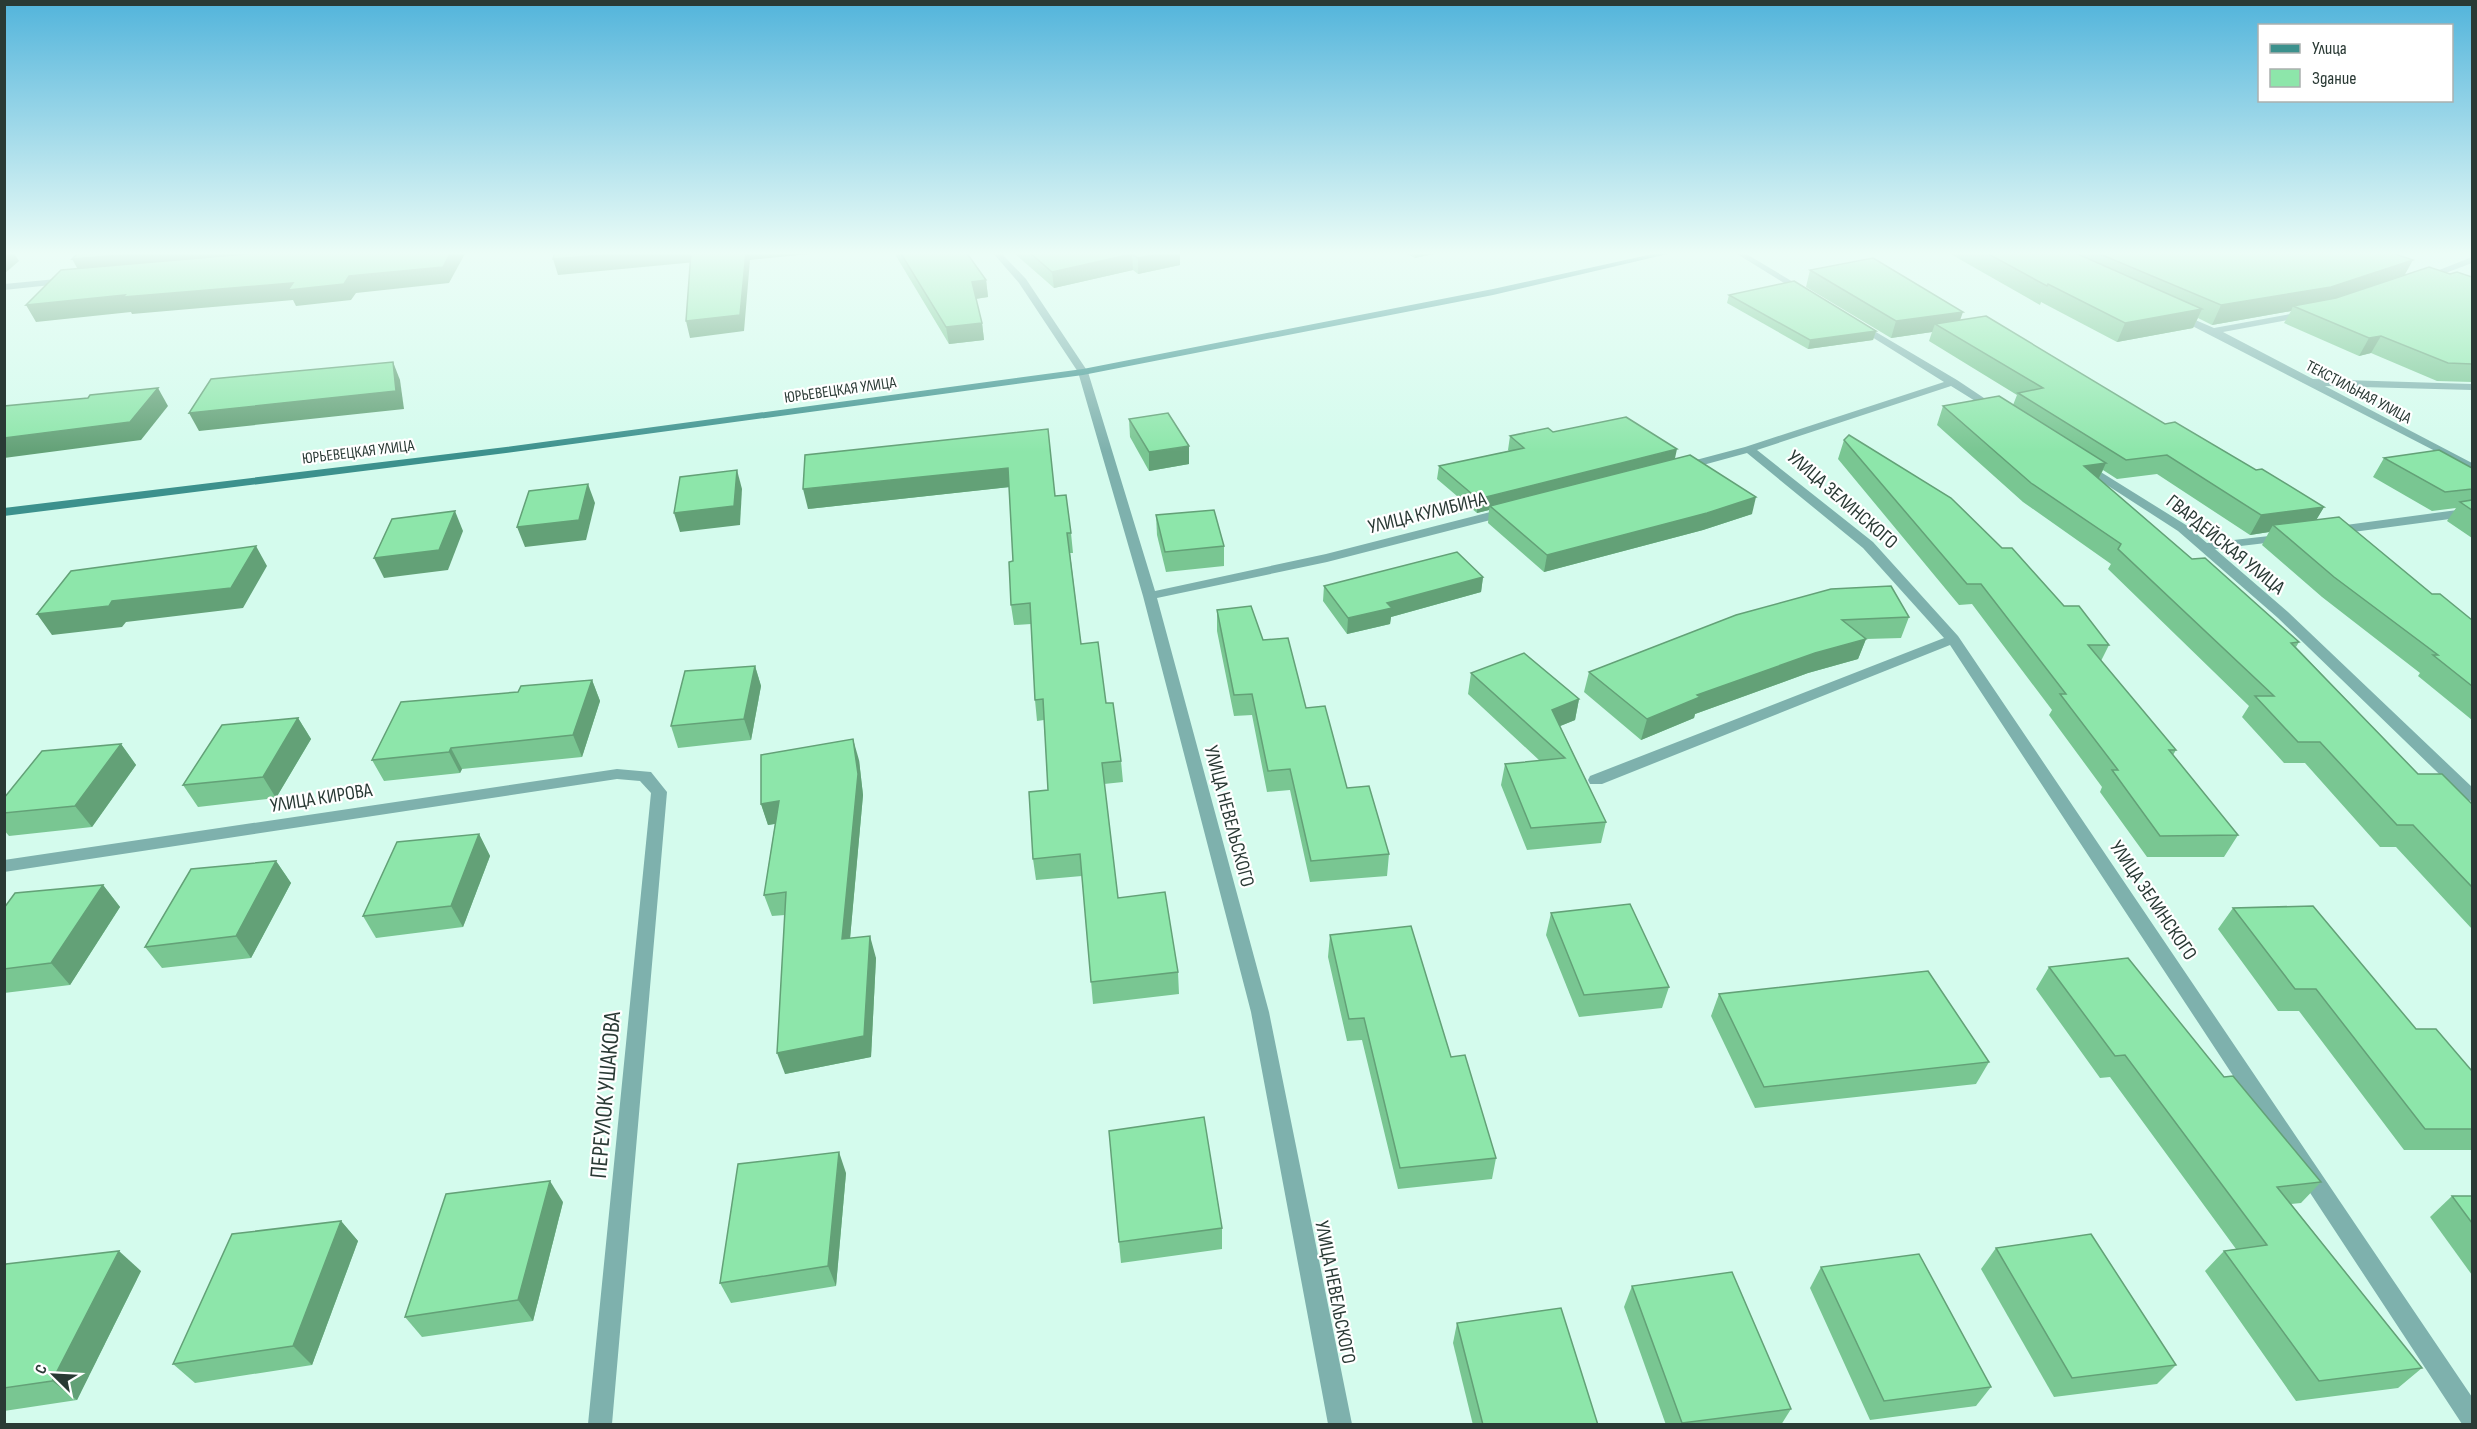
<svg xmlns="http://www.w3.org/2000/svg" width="2477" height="1429" viewBox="0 0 2477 1429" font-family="'Sofia Sans Condensed',sans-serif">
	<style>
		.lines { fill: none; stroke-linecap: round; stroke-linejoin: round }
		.street { fill: #7eb1ad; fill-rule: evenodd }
		.secondary { fill: #3c918d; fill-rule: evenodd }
		.wall { fill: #79c692 }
		.shaded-wall { fill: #63a177 }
		.building { fill: #8de6aa; stroke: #63a177; stroke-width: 1.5 }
		.labels { text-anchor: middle; stroke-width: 4.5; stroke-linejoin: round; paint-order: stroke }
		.far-street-label { font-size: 16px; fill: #2a3a35; stroke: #fff }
		.street-label { font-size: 20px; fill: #2a3a35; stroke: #fff }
		.near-street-label { font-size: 24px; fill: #2a3a35; stroke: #fff }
	</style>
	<rect width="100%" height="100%" fill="#d4fbed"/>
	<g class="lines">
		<!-- street -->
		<g class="street">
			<path d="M992,252H1000L1026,279L1088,372L1155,591L1326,554L1506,508L1512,512L1510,515L1327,562L1157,598L1269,1012L1352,1424H1328L1251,1012L1143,596L1078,372L1019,283Z"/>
			<path d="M1734,252H1743L1810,292L1802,294Z"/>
			<path d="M2472,257V263L2427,280L2419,278Z"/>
			<path d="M67,278L72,281L70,283L4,290V284Z"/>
			<path d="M2307,311L2312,314L2310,316L2223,332L2313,379L2472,384V390L2325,386L2472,463V470L2171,315L2179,313L2214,328Z"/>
			<path d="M1859,322L1957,380L2002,410L2001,412H1993L1951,386L1757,450L1873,542L1958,636L2472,1397V1424H2462L1950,645L1602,784H1590L1588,780L1590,776L1944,638L1863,548L1747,453L1681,471L1675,467L1677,465L1745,447L1944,382L1856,327L1854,325Z"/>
			<path d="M2083,461L2186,525L2207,543L2287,534L2289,537L2287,540L2283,541L2215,549L2288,612L2472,787V801L2466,800L2278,618L2178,531L2079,467L2077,465Z"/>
			<path d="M2472,508V516L2331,535L2325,531L2331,527Z"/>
			<path d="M617,769L651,772L667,792L612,1424H588L651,793L640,781L617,779L4,872V860Z"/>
		</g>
		<!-- secondary -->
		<path class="secondary" d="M1662,252H1676L1493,295L1083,375L506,453L4,516V508L506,447L1083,369L1493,289Z"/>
	</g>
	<!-- wall -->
	<g class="wall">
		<path d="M895,252H966L986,280L988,297L976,299L982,323L984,340L949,344L896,256Z"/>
		<path d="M1013,252H1180V265L1138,274L1133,270L1054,288Z"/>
		<path d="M1403,252H1442L1415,258Z"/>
		<path d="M1947,252H2389L2405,275L2450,274L2472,277V383V382L2437,381L2371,353L2359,356L2284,323L2291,311L2212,325L2198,318L2193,328L2117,342L2041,302L2040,305Z"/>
		<path d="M1810,270L1960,320L2256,470L2324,507L2316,520L2472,620V720L2418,676L2420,673L2322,597L2262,545L2269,532L2250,535L2157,474L2117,479L2103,470L2099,479L2192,559L2299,642L2296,647L2418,774L2472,804V929L2396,847H2380L2305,763H2284L2242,717L2249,706L2108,569L2111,564L2023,502L1937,425L1943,406L2013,405L2017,395L1929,341L1932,332L1891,338L1806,287Z"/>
		<path d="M1729,295L1876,331L1873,340L1808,349L1727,303Z"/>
		<path d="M1129,419L1189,464L1149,471L1130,437Z"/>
		<path d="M1048,429L1055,496L1071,533L1073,553H1070L1081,644L1106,703L1121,761L1123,782L1104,784L1118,898L1178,972L1179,994L1093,1004L1082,876L1036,880L1033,859L1048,790L1044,720L1037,721L1035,700L1031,624L1014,625L1011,605L1013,561L1009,487L808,509Z"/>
		<path d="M1553,432L1675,459L1752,514L1703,530L1544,572L1488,523L1489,510L1477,513L1437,479L1439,466L1509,451L1508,450L1510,436Z"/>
		<path d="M1844,440L2002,548L2064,606L2109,645L2101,661L2176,750L2173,755L2238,835L2224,857H2147L2100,792L2102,787L2049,715L2052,710L1972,604L1959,605L1838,459Z"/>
		<path d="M2384,458L2472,468V538L2447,521L2456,508L2432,511L2373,477Z"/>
		<path d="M1156,515L1224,546V566L1166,572L1157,535Z"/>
		<path d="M1483,577L1481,592L1391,617L1390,624L1347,634L1323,601L1324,586Z"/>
		<path d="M1217,610L1263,640L1306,708L1347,788L1389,854L1387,876L1310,882L1290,790L1267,792L1252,715L1234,716L1217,631Z"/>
		<path d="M1736,615L1909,617L1901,638L1866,639L1858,659L1808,673L1695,714L1694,718L1641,740L1584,692L1589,672Z"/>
		<path d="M755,666L761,686L751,740L678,748L671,726Z"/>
		<path d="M1471,673L1579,699L1575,720L1560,726L1606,822L1601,843L1527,850L1501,785L1505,764L1540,761L1468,694Z"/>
		<path d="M592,680L600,701L582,757L462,769L460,773L384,781L372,760L518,692Z"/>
		<path d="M298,718L311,739L276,798L198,807L183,785Z"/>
		<path d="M121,744L136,765L92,827L9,836L4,830V798Z"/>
		<path d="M859,760L863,795L850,938L876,958L871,1057L785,1074V915L772,916L764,895L775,824L768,825L761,804Z"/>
		<path d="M479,834L490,856L463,927L376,938L363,916Z"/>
		<path d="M276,861L291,883L251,958L162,968L145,947Z"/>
		<path d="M103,885L120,907L70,985L4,993V908Z"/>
		<path d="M2233,908L2416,1029L2472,1071V1150H2404L2299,1011H2278L2218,929Z"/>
		<path d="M1551,913L1669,987L1662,1008L1579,1017L1546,935Z"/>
		<path d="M1330,935L1451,1057L1496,1158L1492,1179L1398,1189L1362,1040L1347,1041L1328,957Z"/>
		<path d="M2049,967L2224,1077L2321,1182L2301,1203L2291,1204L2422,1368L2398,1388L2296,1401L2205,1271L2224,1251L2236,1249L2110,1077L2100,1078L2036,989Z"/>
		<path d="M1719,994L1989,1062L1976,1084L1755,1108L1711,1016Z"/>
		<path d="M846,1173L836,1286L731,1303L720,1283Z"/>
		<path d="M2452,1196H2472V1275L2430,1217Z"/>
		<path d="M563,1202L533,1321L422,1337L405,1317Z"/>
		<path d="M341,1221L358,1241L312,1365L195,1383L173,1364Z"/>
		<path d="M1222,1228V1249L1121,1263L1119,1242Z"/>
		<path d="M1996,1248L2176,1365L2157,1384L2054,1397L1981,1269Z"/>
		<path d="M4,1267L141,1271L77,1400L4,1411Z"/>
		<path d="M1821,1267L1991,1387L1976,1406L1870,1420L1810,1288Z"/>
		<path d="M1632,1286L1791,1409L1781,1425H1666L1624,1307Z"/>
		<path d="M1457,1323L1598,1425H1473L1453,1343Z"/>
	</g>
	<!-- shaded-wall -->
	<g class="shaded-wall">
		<path d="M4,252H13L19,261L4,274Z"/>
		<path d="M157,252H349L81,275L72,259Z"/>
		<path d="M451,252H466L449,283L356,293L351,300L296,306L293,300L132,314L131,312L36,322L26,305L125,295L349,276Z"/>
		<path d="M637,252H693L696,262L558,275L553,259Z"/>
		<path d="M746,252H829L750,260L744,331L690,338L686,321Z"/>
		<path d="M1168,252H1180V265L1138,274V258Z"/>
		<path d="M1415,252H1442L1415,258Z"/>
		<path d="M1132,254L1133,270L1054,288L1052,272Z"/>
		<path d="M2413,260L2403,278L2320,306H2293L2291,311L2212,325L2221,305Z"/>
		<path d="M986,280L988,297L974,299L972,282Z"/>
		<path d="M2202,309L2193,328L2117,342L2125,323Z"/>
		<path d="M1963,312L1957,329L1935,324L1932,332L1891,338L1896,321Z"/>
		<path d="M982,323L984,340L949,344L946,327Z"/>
		<path d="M1876,331L1873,340L1808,349L1810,340Z"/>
		<path d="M2381,336L2371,353L2359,356L2369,338Z"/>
		<path d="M393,362L400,380L404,409L199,431L189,413Z"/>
		<path d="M158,388L168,406L141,440L4,458V438Z"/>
		<path d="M1189,446V464L1149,471V452Z"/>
		<path d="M1677,449L1674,463L1490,506L1489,510L1477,513L1478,499Z"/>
		<path d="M2106,463L2097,482L2084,466Z"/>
		<path d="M1008,468L1010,487L808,509L803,489Z"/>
		<path d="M737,470L742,489L740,525L680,532L674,513Z"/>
		<path d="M588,484L595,503L586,540L525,547L517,527Z"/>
		<path d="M1756,497L1752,514L1703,530L1544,572L1547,555Z"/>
		<path d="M2324,507L2312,527L2273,525L2269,532L2250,535L2261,515Z"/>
		<path d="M455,511L463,531L448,570L384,578L374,558Z"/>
		<path d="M256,546L267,566L243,608L126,622L122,627L52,635L37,614L112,601Z"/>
		<path d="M1483,577L1481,592L1391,617L1390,624L1347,634L1348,618L1387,603Z"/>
		<path d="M1866,639L1858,659L1808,673L1695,714L1694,718L1641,740L1647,719L1697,695L1815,653Z"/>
		<path d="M755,666L761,686L751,740L744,719Z"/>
		<path d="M592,680L600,701L582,757L573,735Z"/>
		<path d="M1579,699L1575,720L1548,731L1552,710Z"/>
		<path d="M298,718L311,739L276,798L263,777Z"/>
		<path d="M853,739L859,760L863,795L848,961L842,939Z"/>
		<path d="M121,744L136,765L92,827L75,806Z"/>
		<path d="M451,748L462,769L460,773L449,752Z"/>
		<path d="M779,801L785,822L768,825L761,804Z"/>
		<path d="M479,834L490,856L463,927L451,906Z"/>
		<path d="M276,861L291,883L251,958L236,936Z"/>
		<path d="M103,885L120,907L70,985L51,963Z"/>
		<path d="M870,936L876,958L871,1057L785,1074L777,1053Z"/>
		<path d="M839,1152L846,1173L836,1286L828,1266Z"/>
		<path d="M550,1181L563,1202L533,1321L518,1300Z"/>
		<path d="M341,1221L358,1241L312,1365L293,1346Z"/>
		<path d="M119,1251L141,1271L77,1400L52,1381Z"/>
	</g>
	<!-- building -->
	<g class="building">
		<path d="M79,252H157L72,259Z"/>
		<path d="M270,252H451L443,267L349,276L344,284L288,290L293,283L123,297L125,295L26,305L61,270Z"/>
		<path d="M555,252H637L553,259Z"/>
		<path d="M691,252H746L740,315L686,321Z"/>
		<path d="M900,252H966L986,280L972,282L982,323L946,327Z"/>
		<path d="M1029,252H1168L1138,258L1132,254L1052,272Z"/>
		<path d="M1985,252H2073L2202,309L2125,323L2048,284L2047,286Z"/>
		<path d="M2095,252H2389L2413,260L2331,287L2221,305Z"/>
		<path d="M1873,258L1963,312L1896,321L1810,270Z"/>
		<path d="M2429,267L2450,274L2457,272L2472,277V364L2448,363L2381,336L2369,338L2293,306L2336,298Z"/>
		<path d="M1794,281L1876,331L1810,340L1729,295Z"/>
		<path d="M1986,316L2165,424L2175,422L2256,470L2262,469L2324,507L2261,515L2167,455L2126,460L2018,393L2043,388L1935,324Z"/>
		<path d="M393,362L396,391L189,413L211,379Z"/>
		<path d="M158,388L130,422L4,438V406L88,398L90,395Z"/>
		<path d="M1999,396L2106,463L2084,466L2192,559L2205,558L2299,642L2291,643L2418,774H2442L2472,804V887L2413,825H2397L2320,742H2298L2255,696H2274L2118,549L2121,544L2031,483L1943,406Z"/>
		<path d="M1168,413L1189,446L1149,452L1129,419Z"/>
		<path d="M1626,417L1677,449L1478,499L1439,466L1524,448L1510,436L1548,428L1553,432Z"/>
		<path d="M1048,429L1055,496L1066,495L1071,533H1067L1081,644L1098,642L1106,703H1113L1121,761L1102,763L1118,898L1165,892L1178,972L1091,982L1080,854L1033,859L1029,792L1048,790L1043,699L1035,700L1030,603L1011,605L1009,562L1013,561L1008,468L803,489L805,455Z"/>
		<path d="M1849,435L1951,498L2002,548H2012L2064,606H2079L2109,645H2088L2176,750H2169L2238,835L2160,836L2112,770H2118L2060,694H2066L1981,584H1967L1844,440Z"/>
		<path d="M2439,450L2472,468V489L2445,492L2384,458Z"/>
		<path d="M1690,455L1756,497L1707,513L1547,555L1490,506Z"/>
		<path d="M737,470L734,506L674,513L680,477Z"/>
		<path d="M588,484L579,520L517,527L529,491Z"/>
		<path d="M2472,500V510L2460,502Z"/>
		<path d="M1214,510L1224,546L1165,552L1156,515Z"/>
		<path d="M455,511L439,550L374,558L392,519Z"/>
		<path d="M2339,517L2432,594H2440L2472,620V686L2433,655H2438L2334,577L2273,525Z"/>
		<path d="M256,546L231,588L112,601L109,606L37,614L71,571Z"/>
		<path d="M1457,552L1483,577L1387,603L1392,608L1348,618L1324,586Z"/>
		<path d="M1891,586L1909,617L1842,620L1866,639L1815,653L1697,695L1700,697L1647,719L1589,672L1736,615L1831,589Z"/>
		<path d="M1251,606L1263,640L1288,638L1306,708L1325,706L1347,788L1369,786L1389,854L1311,861L1290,769L1268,771L1252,694L1234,695L1217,610Z"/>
		<path d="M1524,653L1579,699L1552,710L1606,822L1531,828L1505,764L1565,758L1471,673Z"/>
		<path d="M755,666L744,719L671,726L685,671Z"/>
		<path d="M592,680L573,735L451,748L449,752L372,760L401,702L518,692L521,686Z"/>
		<path d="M298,718L263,777L183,785L222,725Z"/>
		<path d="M853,739L858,774L842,939L870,936L864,1036L777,1053L786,892L764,895L779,801L761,804V755Z"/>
		<path d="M121,744L75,806L4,813V798L42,751Z"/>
		<path d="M479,834L451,906L363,916L397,842Z"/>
		<path d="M276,861L236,936L145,947L191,869Z"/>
		<path d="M103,885L51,963L4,969V908L15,893Z"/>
		<path d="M1630,904L1669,987L1584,995L1551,913Z"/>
		<path d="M2313,906L2416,1029H2436L2472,1071V1129H2425L2316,989H2295L2233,908Z"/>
		<path d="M1411,926L1451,1057L1465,1055L1496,1158L1400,1168L1364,1018L1349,1019L1330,935Z"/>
		<path d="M2128,958L2224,1077L2233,1076L2321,1182L2277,1187L2422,1368L2319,1381L2224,1251L2267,1245L2125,1055L2115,1056L2049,967Z"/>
		<path d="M1928,971L1989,1062L1764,1087L1719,994Z"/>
		<path d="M1204,1117L1222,1228L1119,1242L1109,1131Z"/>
		<path d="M839,1152L828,1266L720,1283L738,1164Z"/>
		<path d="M550,1181L518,1300L405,1317L446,1194Z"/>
		<path d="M2452,1196H2472V1223Z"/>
		<path d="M341,1221L293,1346L173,1364L232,1234Z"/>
		<path d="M2091,1234L2176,1365L2072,1378L1996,1248Z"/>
		<path d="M119,1251L52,1381L4,1388V1267L6,1264Z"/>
		<path d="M1919,1254L1991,1387L1884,1401L1821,1267Z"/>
		<path d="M1732,1272L1791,1409L1682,1423L1632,1286Z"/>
		<path d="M1561,1308L1598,1425H1483L1457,1323Z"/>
	</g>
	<!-- sky -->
	<linearGradient id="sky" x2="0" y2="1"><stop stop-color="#52b4db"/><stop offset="0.56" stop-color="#ecfdf7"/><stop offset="1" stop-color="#ecfdf7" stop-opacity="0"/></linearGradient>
	<rect width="2477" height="452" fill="url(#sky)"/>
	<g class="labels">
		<!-- far-street labels -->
		<g class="far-street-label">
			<text transform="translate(840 389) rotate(-8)" y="6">ЮРЬЕВЕЦКАЯ УЛИЦА</text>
			<text transform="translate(2359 391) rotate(28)" y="6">ТЕКСТИЛЬНАЯ УЛИЦА</text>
			<text transform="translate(358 451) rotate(-7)" y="6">ЮРЬЕВЕЦКАЯ УЛИЦА</text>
		</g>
		<!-- street labels -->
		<g class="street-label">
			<text transform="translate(1843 499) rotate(41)" y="7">УЛИЦА ЗЕЛИНСКОГО</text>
			<text transform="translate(1427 512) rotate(-14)" y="7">УЛИЦА КУЛИБИНА</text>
			<text transform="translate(2226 544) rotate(39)" y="7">ГВАРДЕЙСКАЯ УЛИЦА</text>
			<text transform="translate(321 797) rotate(-9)" y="7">УЛИЦА КИРОВА</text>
			<text transform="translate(1230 816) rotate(75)" y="7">УЛИЦА НЕВЕЛЬСКОГО</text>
			<text transform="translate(2154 900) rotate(56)" y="7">УЛИЦА ЗЕЛИНСКОГО</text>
			<text transform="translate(1336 1292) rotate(79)" y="7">УЛИЦА НЕВЕЛЬСКОГО</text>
		</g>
		<!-- near-street labels -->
		<g class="near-street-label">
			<text transform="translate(605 1095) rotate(-85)" y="8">ПЕРЕУЛОК УШАКОВА</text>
		</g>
	</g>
	<!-- border -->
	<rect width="2477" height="1429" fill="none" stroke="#2a3a35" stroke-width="12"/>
	<!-- legend -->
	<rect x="2258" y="24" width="195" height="78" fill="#ffffff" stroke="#aab0ae" stroke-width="1.5"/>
	<rect x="2270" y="44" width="30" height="9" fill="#3c918d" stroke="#aab0ae" stroke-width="1.5"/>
	<text x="2312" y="54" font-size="18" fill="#2a3a35">Улица</text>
	<rect x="2270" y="69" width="30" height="18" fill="#8de6aa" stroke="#aab0ae" stroke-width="1.5"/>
	<text x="2312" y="84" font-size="18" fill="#2a3a35">Здание</text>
	<!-- north arrow -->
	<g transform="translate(54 1375) rotate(294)" stroke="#ffffff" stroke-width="4.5" paint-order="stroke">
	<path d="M0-4.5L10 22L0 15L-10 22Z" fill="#2a3a35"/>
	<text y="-9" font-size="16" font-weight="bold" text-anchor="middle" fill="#2a3a35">С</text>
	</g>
</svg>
